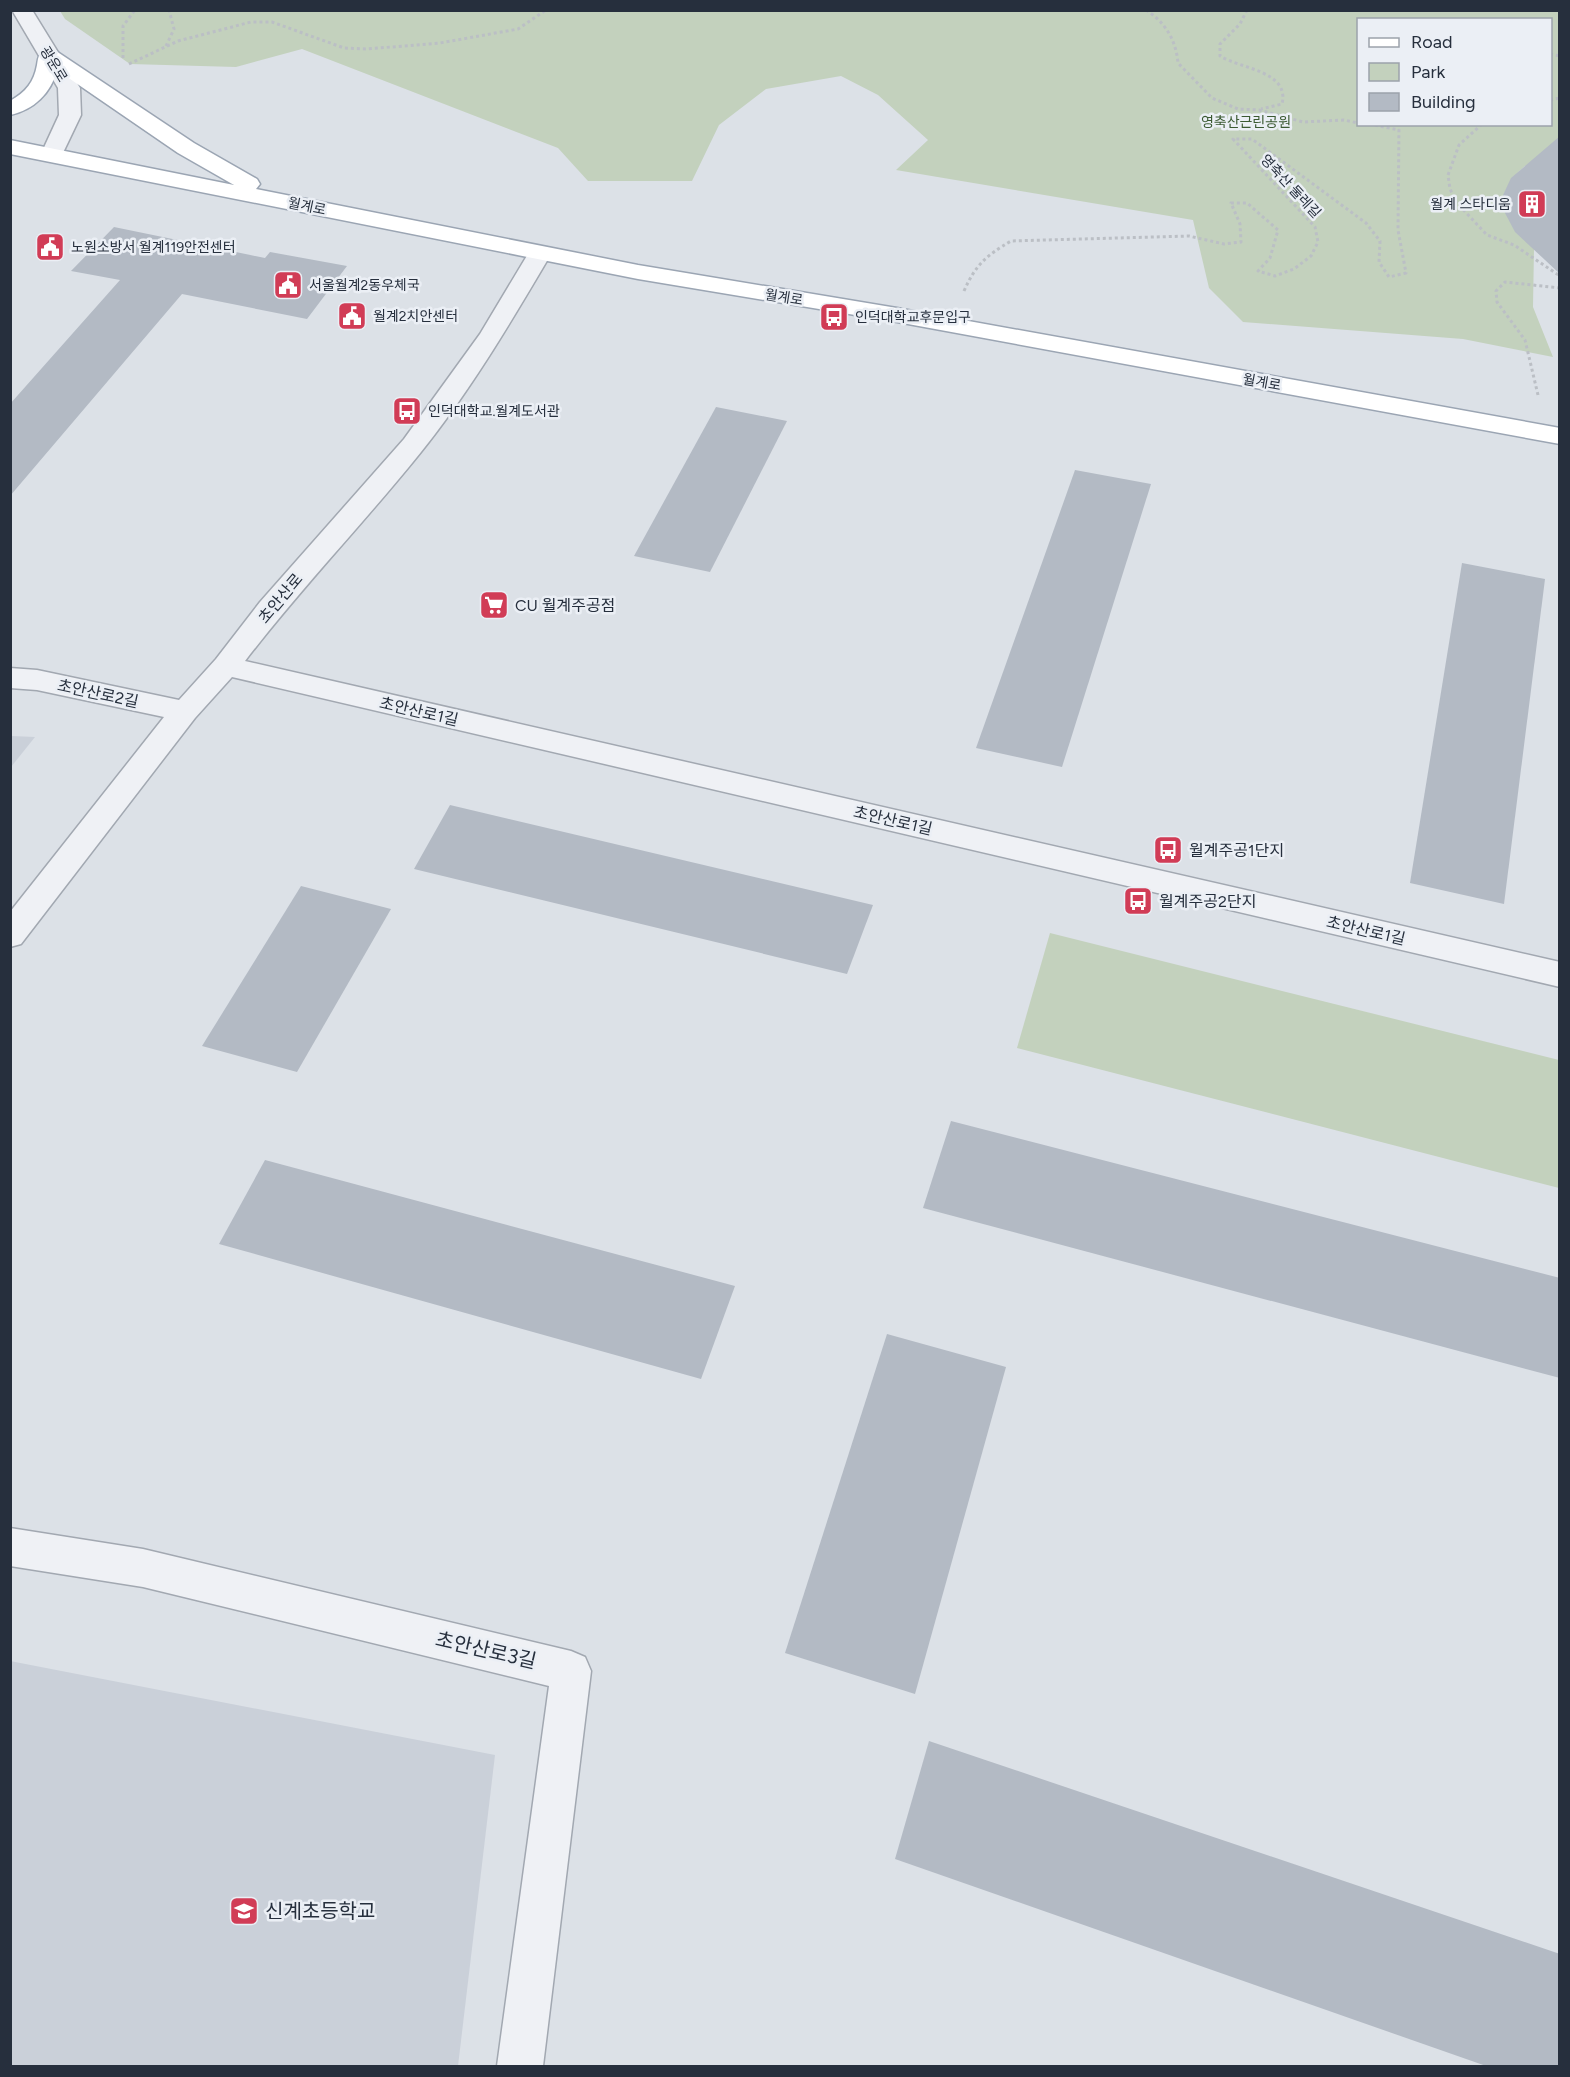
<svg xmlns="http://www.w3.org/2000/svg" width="1570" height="2077" viewBox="0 0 1570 2077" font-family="Figtree,'Noto Sans KR',sans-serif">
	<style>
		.built { fill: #cad0d9 }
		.green { fill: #c3d1bd; fill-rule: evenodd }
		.building { fill: #b3bac4 }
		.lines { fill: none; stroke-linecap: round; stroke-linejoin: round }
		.minor-casing { stroke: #a2a8b1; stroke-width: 3 }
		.major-casing { stroke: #9ba5b3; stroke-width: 3 }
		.path { stroke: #bbbfc5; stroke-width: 3; stroke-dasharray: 3 3; stroke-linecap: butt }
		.minor { fill: #eff1f5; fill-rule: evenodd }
		.major { fill: #fff; fill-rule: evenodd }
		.labels { text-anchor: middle; stroke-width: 5; stroke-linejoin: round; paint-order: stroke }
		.far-street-label { font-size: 14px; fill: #262f3d; stroke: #ebeff5 }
		.far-park-label { font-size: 14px; fill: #3b5a32; stroke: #ebeff5 }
		.far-poi-label { font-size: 14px; fill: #262f3d; stroke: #ebeff5; text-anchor: start }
		.street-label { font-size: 16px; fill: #262f3d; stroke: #ebeff5 }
		.poi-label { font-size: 16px; fill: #262f3d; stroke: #ebeff5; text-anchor: start }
		.near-street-label { font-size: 20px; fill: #262f3d; stroke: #ebeff5 }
		.near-poi-label { font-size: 20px; fill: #262f3d; stroke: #ebeff5; text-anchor: start }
	</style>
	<rect width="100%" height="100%" fill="#dce1e7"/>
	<!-- built -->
	<g class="built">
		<path d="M11,736L35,737L11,767L10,736Z"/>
		<path d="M10,1661L495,1755L458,2066H11Z"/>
	</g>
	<!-- green -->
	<g class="green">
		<path d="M60,11H1559V152C1532,156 1514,171 1503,196L1534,249L1533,307L1553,357L1463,339L1243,322L1209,288L1193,220L896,170L928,140L878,95L841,76L766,89L719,125L692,181H588L558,148L302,49L236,67L130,64L65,19ZM1358,20H1550V124H1358Z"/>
		<path d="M1050,933L1559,1060V1188L1017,1048Z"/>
	</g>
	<!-- building -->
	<g class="building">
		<path d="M1560,136V274L1515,232L1505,213L1503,195L1511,178Z"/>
		<path d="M114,227L265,258L270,252L347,266L307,319L182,294L10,496V404L120,280L71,271Z"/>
		<path d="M716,407L787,421L710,572L634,556Z"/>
		<path d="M1075,470L1151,484L1062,767L976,748Z"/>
		<path d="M1462,563L1545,579L1504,904L1410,883Z"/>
		<path d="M450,805L873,905L847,974L414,869Z"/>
		<path d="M301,886L391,909L297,1072L202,1046Z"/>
		<path d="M951,1121L1560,1278V1378L923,1208Z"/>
		<path d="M265,1160L735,1286L701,1379L219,1244Z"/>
		<path d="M887,1334L1006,1367L915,1694L785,1653Z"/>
		<path d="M929,1741L1560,1954V2067H1489L895,1859Z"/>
	</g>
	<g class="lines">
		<!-- minor casing -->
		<g class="minor-casing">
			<g id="minor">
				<path d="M12,10H32L80,88L81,115L60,159L52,161L44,159L41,154L59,115L58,88Z"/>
				<path d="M539,247L547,249L551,254C511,322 470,391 421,452C364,523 301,588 245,661L1560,962V987L232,677L195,718L21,944L10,947V912L164,717L37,690L10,688V668L37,670L179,700L216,659L260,602L404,439L480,334L531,249Z"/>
				<path d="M10,1528L143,1549L571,1651L585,1657L591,1671L543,2066H497L549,1686L143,1587L10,1566Z"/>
			</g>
		</g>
		<!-- major casing -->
		<g class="major-casing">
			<path id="major" d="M49,49L56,51L194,143L257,179L260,184L256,189L638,265L897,308L1560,428V444L897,322L638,279L10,154V140L234,185L178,153L57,70C51,93 34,110 10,115V101C26,92 34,82 37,65C38,59 38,56 42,51Z"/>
		</g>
		<!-- path -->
		<g class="path">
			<path d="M1146,10C1165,22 1176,40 1178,63L1212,98L1238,109L1259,110L1303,122L1344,120L1358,123"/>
			<path d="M1247,10L1240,24L1220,44V56C1241,69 1290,71 1282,104L1261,109"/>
			<path d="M166,46L174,29L169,10"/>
			<path d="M1550,54L1560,56"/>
			<path d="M123,58V26L135,10"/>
			<path d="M129,64L178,41L251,22H272L344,48L367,49L440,43L518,29L546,10"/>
			<path d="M1550,100L1560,98"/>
			<path d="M1369,124L1399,130"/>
			<path d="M1482,124L1459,145L1448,175L1450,189L1456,202L1487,235L1514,245L1560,276"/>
			<path d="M964,291C976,264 986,256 1011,241L1189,236L1224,244L1241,242L1240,224L1231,203H1247L1278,230L1270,258L1258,271L1275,276L1294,269L1311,256L1318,242L1315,227L1233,139H1252L1366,223L1380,241L1379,262L1389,277L1406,273L1398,230L1399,124"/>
			<path d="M1538,395L1525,340L1497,302L1496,291L1505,282L1560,288"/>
		</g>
		<!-- minor -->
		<use href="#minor" class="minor"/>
		<!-- major -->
		<use href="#major" class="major"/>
	</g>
	<!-- icons -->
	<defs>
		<g id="building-square" transform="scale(1.5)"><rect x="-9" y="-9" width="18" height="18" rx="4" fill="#d13c56" stroke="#ebeff5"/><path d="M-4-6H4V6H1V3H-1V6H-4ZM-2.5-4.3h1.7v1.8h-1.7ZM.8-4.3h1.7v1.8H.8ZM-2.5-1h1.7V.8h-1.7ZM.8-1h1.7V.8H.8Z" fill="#fff"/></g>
		<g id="civic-square" transform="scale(1.5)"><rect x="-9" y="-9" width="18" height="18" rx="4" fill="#d13c56" stroke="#ebeff5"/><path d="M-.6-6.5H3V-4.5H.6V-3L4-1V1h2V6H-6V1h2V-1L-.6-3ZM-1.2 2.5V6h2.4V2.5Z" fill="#fff"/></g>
		<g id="bus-square" transform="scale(1.5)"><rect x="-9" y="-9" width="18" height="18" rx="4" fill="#d13c56" stroke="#ebeff5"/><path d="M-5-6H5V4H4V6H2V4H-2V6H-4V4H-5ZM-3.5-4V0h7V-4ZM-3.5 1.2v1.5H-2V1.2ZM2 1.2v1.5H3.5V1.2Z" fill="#fff"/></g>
		<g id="supermarket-square" transform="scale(1.5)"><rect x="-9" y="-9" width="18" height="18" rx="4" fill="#d13c56" stroke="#ebeff5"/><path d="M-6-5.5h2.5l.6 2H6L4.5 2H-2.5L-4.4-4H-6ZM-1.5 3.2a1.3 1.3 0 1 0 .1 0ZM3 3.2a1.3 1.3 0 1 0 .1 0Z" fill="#fff"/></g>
		<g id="school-square" transform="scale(1.5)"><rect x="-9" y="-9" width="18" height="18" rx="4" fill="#d13c56" stroke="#ebeff5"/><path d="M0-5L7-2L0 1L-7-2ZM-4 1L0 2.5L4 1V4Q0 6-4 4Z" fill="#fff"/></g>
	</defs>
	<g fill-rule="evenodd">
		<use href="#building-square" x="1532" y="204"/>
		<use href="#civic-square" x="50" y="247"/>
		<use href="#civic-square" x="288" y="285"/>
		<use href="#civic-square" x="352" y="316"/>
		<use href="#bus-square" x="834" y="317"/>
		<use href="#bus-square" x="407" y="411"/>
		<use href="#supermarket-square" x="494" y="605"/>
		<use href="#bus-square" x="1168" y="850"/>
		<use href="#bus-square" x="1138" y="901"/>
		<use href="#school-square" x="244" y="1911"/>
	</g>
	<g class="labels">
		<!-- far-street labels -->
		<g class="far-street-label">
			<text transform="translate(54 64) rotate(59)" y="5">광운로</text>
			<text transform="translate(1291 186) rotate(47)" y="5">영축산 둘레길</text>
			<text transform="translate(307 206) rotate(12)" y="5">월계로</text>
			<text transform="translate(784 297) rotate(9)" y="5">월계로</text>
			<text transform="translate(1262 382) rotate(10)" y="5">월계로</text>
		</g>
		<!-- far-park labels -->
		<g class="far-park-label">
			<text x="1246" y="127">영축산근린공원</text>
		</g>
		<!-- far-poi labels -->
		<g class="far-poi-label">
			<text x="1511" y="209" text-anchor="end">월계 스타디움</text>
			<text x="71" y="252">노원소방서 월계119안전센터</text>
			<text x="309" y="290">서울월계2동우체국</text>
			<text x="373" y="321">월계2치안센터</text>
			<text x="855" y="322">인덕대학교후문입구</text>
			<text x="428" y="416">인덕대학교.월계도서관</text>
		</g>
		<!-- street labels -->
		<g class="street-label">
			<text transform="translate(280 598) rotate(-50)" y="6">초안산로</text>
			<text transform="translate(98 693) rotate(12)" y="6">초안산로2길</text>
			<text transform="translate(419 711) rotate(13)" y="6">초안산로1길</text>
			<text transform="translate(893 820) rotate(13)" y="6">초안산로1길</text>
			<text transform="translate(1366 930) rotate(13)" y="6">초안산로1길</text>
		</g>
		<!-- poi labels -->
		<g class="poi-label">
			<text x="515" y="611">CU 월계주공점</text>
			<text x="1189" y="856">월계주공1단지</text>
			<text x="1159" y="907">월계주공2단지</text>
		</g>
		<!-- near-street labels -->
		<g class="near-street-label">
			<text transform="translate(486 1650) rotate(13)" y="7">초안산로3길</text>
		</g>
		<!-- near-poi labels -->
		<g class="near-poi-label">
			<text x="265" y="1918">신계초등학교</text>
		</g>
	</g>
	<!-- border -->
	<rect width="1570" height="2077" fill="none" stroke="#262f3d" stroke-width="24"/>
	<!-- legend -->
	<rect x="1357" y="18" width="195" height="108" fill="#ebeff5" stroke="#9ca2ab" stroke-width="1.5"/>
	<rect x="1369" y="38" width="30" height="9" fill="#ffffff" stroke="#9ca2ab" stroke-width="1.5"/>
	<text x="1411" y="48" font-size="18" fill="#262f3d">Road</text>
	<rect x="1369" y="63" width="30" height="18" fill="#c3d1bd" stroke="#9ca2ab" stroke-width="1.5"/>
	<text x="1411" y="78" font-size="18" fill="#262f3d">Park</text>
	<rect x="1369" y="93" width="30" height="18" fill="#b3bac4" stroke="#9ca2ab" stroke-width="1.5"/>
	<text x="1411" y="108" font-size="18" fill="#262f3d">Building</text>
</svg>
